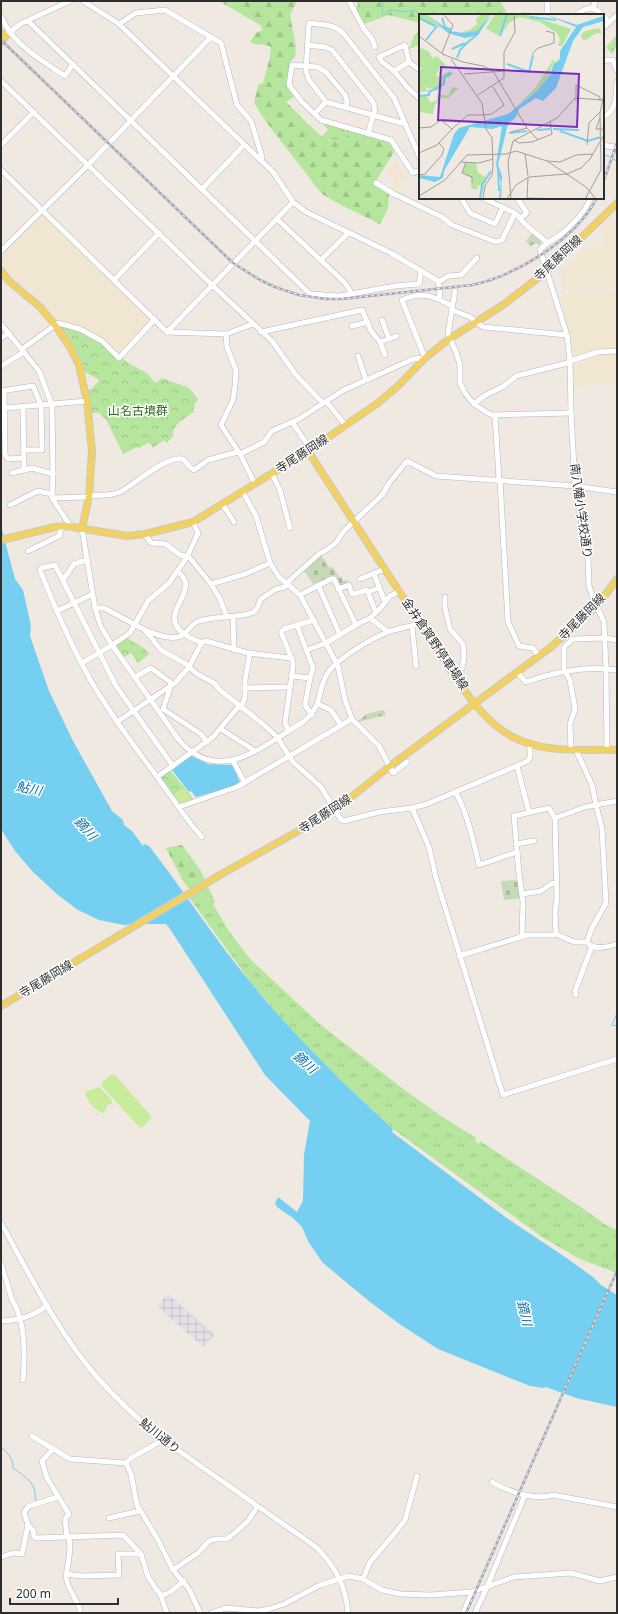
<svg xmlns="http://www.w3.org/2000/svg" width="618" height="1614" viewBox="0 0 618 1614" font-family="'Noto Sans','Noto Sans JP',sans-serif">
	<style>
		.industrial { fill: url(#industrial-grid) }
		.education { fill: #f0e6d1 }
		.grass { fill: url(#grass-tufts) }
		.forest { fill: url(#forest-firs) }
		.cemetery { fill: url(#cemetery-stones) }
		.park { fill: url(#park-crowns) }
		.pitch { fill: #c9ec9a }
		.water { fill: #75cff0 }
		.pier { fill: #efe9e1 }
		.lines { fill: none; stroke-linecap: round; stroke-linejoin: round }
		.stream { stroke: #75cff0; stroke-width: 1 }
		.minor-tunnel { stroke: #c8c4bd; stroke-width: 5; stroke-dasharray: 5 2.5; stroke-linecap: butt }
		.minor-casing { stroke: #b4b7c1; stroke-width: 6 }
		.major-casing { stroke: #c9c9c9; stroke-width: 8 }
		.minor { stroke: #fff; stroke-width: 5 }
		.major { stroke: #f2d163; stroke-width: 6 }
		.rail-casing { stroke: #a3a6b8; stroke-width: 2.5 }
		.rail { stroke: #fff; stroke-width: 1; stroke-dasharray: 3; stroke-linecap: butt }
		.labels { text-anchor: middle; stroke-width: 3; stroke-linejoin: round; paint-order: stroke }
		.street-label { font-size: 12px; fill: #2e2e2e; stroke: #fff }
		.park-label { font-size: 12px; fill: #2c6e1b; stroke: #fff }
		.water-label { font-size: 13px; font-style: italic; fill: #0d6fa3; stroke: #fff }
		.inset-river { fill: none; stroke: #75cff0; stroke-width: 2 }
		.inset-road { fill: none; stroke: #a29e99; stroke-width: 1 }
		.view { fill: #7b2cbf; fill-opacity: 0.15; stroke: #7b2cbf; stroke-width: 2 }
		.inset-edge { fill: none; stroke: #2e2e2e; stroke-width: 2 }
	</style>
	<defs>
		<pattern id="industrial-grid" width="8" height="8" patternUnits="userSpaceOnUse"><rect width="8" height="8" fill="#e3e1e8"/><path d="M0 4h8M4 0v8" fill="none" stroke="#c3c1c7"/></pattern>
		<pattern id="grass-tufts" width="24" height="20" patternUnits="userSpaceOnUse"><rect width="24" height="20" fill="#b6e59e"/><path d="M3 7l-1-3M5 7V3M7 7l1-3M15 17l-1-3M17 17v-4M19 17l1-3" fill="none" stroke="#9dc588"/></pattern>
		<pattern id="forest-firs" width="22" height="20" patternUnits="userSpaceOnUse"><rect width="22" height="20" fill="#b6e59e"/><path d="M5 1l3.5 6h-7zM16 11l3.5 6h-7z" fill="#9dc588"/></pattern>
		<pattern id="cemetery-stones" width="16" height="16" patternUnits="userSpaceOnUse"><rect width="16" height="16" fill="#c8d9b8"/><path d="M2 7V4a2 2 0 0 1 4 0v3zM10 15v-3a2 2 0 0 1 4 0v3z" fill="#acbb9e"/></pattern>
		<pattern id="park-crowns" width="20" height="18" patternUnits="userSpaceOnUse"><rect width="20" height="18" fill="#b6e59e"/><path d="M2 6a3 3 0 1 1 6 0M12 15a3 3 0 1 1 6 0" fill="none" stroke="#9dc588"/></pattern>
	</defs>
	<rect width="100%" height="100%" fill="#efe9e1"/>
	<!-- industrial -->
	<path class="industrial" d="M168,1294L215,1335L203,1347L157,1306Z"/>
	<!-- education -->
	<g class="education">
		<path d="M394,159L408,180L399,184L401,190L405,193L401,196L390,191L396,180L385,172Z"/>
		<path d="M42,213L152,319L120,356L83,329L54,321L11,282L1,268V254Z"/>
		<path d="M610,214L616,221L617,220V291L604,285L570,287L563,292L560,270L576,261L575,257L585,251L603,247L604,219Z"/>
		<path d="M603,289L617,295V349L574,357L567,322L560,298L571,290Z"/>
		<path d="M605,353H617V383L573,386V363L576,361Z"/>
	</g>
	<!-- grass -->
	<path class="grass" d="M190,890L197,891L213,904L230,933L251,960L321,1025L402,1088L438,1114L476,1138L475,1141L479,1144L480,1141L582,1208L606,1225L617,1230V1273L580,1259L542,1237L393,1129L303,1044L252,984L185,892Z"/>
	<!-- forest -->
	<g class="forest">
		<path d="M219,1H297L290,15L296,47L295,57L290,62L287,83V87L294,97L286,102C295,110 321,140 331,141C340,142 347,136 354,131L389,142L392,146L394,152L374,184L389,193L388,209L380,224L341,205L322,194L267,123L254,103L258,85L263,83L270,57L271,47C264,43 259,47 250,42L256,33L263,30L260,25Z"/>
		<path d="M357,1H500L508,15H420V23L389,15L364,24L356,9L358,5Z"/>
		<path d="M420,29V45L409,49L414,36Z"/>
		<path d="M182,845L201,871L215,902L213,904L197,891L190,890L183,881L166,848Z"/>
	</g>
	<!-- cemetery -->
	<g class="cemetery">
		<path d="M532,233L540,238L542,242L539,245L536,243L530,246L526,241Z"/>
		<path d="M321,555L330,568L333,567L339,577L341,576L343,581L347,580L348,583L341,586L336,575L315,586L304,571Z"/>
		<path d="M384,710L386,715L358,722L356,721C362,719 363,717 367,714C372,712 379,711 384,710Z"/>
		<path d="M519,880L521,898L504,900L501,881Z"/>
	</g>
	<!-- park -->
	<g class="park">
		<path d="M617,35V45L612,54L606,47Z"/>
		<path d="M322,122L325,124L354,131C341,141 336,144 321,137L328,130Z"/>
		<path d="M58,325L78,330L100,341L130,364L147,373L155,383L162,378L189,388L198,399L194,405L195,407L192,411H195C187,417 172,424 173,436L167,443L164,440L153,448L149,442L139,448L137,447L123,454L107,421L99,413H90L87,390L91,389L99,381L98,379L83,371L57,326Z"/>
		<path d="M127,638L144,648L149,654L138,663L131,653L124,657L116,645Z"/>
		<path d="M170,770L192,797L193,800L178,803L161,779V777Z"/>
	</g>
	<!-- pitch -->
	<g class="pitch">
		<path d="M183,788L192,800C181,804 180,805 173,795Z"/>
		<path d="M112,1074L116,1076L151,1116L150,1120L141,1128L139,1127L101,1085L103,1081Z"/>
		<path d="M99,1087L112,1100V1104L107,1105L104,1113C96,1112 88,1102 85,1094L87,1091Z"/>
	</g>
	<!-- water -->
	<g class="water">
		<path d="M1,526L15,579L23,590L31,626L30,636L49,691L73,741L112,811L123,820L124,825L132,831L143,846L144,844L149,846C184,891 215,940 252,984C295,1037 343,1083 393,1129L392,1132L508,1219L568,1259L593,1277L601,1285L617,1295V1407L576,1398L546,1387L543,1388L530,1386L438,1349L401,1325L370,1302L323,1263L309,1243L302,1227L293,1218L277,1207L275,1203L278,1197L297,1212L303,1201L304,1155L310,1121L265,1075L170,929L166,924H134L124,925L99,920L78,910L58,895L33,872L15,851L1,829Z"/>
		<path d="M191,756L208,764L232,765L240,782L234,786L196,797L191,791L189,792L172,770Z"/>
	</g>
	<!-- pier -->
	<path class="pier" d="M186,891L191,897L142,926L125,927Z"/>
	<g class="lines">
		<!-- stream -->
		<g class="stream">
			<path d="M383,1L382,14H385L387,11L392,10L405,12L415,10L420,16"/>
			<path d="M420,38L419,41L420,46"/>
			<path d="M603,154L610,157"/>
			<path d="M613,159L617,161"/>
			<path d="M617,1013L612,1025L617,1026"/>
			<path d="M1,1447C7,1452 14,1460 13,1468C20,1473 30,1479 34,1488C35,1492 35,1496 36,1501"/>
		</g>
		<!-- minor-tunnel -->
		<path class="minor-tunnel" d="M613,150L617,151"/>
		<!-- minor casing -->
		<g class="minor-casing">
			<g id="minor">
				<path d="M83,1L119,24L273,172L293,202L306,212L391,253L438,281L440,290L439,299"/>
				<path d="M349,1L364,29L372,39L375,47"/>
				<path d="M547,1L548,15"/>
				<path d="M593,8L595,1"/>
				<path d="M525,15H527"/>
				<path d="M576,15C591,3 597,8 609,22"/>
				<path d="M1,16C13,45 41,60 65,76L73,64"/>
				<path d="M28,21L310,294L340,296L395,286L419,284L421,272"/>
				<path d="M119,24L136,13L165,10L221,43L237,105L251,121L262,157L261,161"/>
				<path d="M603,28L617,15"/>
				<path d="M8,34L20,24L70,1"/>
				<path d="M307,45L325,47L332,50L373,102L375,109L368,134"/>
				<path d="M603,62L607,60H613L617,70"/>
				<path d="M420,70L409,62L394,71L407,87L420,99"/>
				<path d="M394,71L382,62L379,57L405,45L409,62"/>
				<path d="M1,81L212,285L272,341L296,375L323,403"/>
				<path d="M346,107L347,101L345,95L326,72L317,67L292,65L289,85L302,102L321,120L391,140L413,173L420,170"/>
				<path d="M315,113L326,102"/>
				<path d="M603,117C617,111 616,96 617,82"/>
				<path d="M405,124L326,102L309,80L306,71L309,23C322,25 334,24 343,33L394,98L420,158"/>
				<path d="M1,145L34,112"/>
				<path d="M603,145L614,147"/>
				<path d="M1,170L167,332L226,334L253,324"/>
				<path d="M376,183L394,194L442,217L452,225L496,242L502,240L515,213"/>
				<path d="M202,189L244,145"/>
				<path d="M461,198L470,213L495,224L503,207"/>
				<path d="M483,198L515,213L527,226L548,243"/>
				<path d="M517,198L527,213L520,218"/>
				<path d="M591,198C584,213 573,225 560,235C554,240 544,243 540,250L567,335L570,361L571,413L575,486L588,559L589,586L593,598L604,622L606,668L607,750"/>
				<path d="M277,219L345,283L352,294"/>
				<path d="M1,251L88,165L211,37"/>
				<path d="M321,260L348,233"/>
				<path d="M114,280L159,233"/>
				<path d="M439,282L448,276L461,275L477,258"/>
				<path d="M455,291L448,334L456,352L460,365V383L465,393L474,404L486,412L492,415L571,413"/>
				<path d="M452,310L470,317L483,327L567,335"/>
				<path d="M382,320L389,339"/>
				<path d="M1,324L39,371L52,405L53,474L52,498L71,527"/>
				<path d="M352,326L368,322"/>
				<path d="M167,332L293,202"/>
				<path d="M261,332L362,310L371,331L380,342L385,355"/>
				<path d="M226,334L227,347L236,370L235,386L233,400L221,425L240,454L255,484"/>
				<path d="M1,338L9,333"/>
				<path d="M380,342L397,336"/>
				<path d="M22,349L58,323L80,329L102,341L119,358L155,319"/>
				<path d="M358,356L366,380"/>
				<path d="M1,366L24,352"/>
				<path d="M1,391L33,386L41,405L42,450H24"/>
				<path d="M4,391L5,455L8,459L24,458"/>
				<path d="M326,401L346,426"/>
				<path d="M474,404L484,396L504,386L516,376L567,363L570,361L598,352L617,351"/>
				<path d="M23,407L24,470"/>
				<path d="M5,408L87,401"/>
				<path d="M495,415L499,480"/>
				<path d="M292,422L311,450"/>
				<path d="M240,454L264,442L272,431L299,419L342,391L413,359L425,358L402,300C423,291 433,296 452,306"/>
				<path d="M12,473L32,468L53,474"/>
				<path d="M272,474L280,490L290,528"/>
				<path d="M500,480L508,622L519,646L533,648L539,656"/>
				<path d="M243,492L256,516L270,563L279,577L300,595L338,666L345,700L352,719L379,746L393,773L407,762"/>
				<path d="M89,496C99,495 110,496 120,492C136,484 166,455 183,459L190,467L194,470L208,460L238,452"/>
				<path d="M52,498L88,497"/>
				<path d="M10,505L38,491L52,494"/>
				<path d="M223,505L234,522"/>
				<path d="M82,529L95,608L101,627L112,645L179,740C219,787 264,745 303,722C324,704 316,694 327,674C335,660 372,638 388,632C398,628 410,627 420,623"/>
				<path d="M145,534L151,543L166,544L180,555L189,557L211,584L220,599L227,617"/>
				<path d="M28,551L59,536L62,526"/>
				<path d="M177,571C180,574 184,577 185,581C187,585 185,589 184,593C182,600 178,604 176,610C169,629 187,637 202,643"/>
				<path d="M374,574L385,602"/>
				<path d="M360,579L385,569"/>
				<path d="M63,580L74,564L87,560"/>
				<path d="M211,584L245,574L270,563"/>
				<path d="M318,585L340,635"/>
				<path d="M338,589L349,585L352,594H354L367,590L376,613"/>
				<path d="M368,592L379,588"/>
				<path d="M300,595L331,579H334L356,625"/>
				<path d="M445,597V608L450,629L463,644L464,658L462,668L454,673"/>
				<path d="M95,608H104L145,630L161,650L186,664L197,674L214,683L221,691L263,724L277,737L293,762L321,787L341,820L344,821L379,812L412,808L427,804L528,761L530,757V745"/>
				<path d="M57,611L93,594"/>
				<path d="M233,616L234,650"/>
				<path d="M370,618L388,632"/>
				<path d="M297,625L313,668L310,678L305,705L312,715"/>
				<path d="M412,626L416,666"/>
				<path d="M145,630C156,634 166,639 178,637C187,635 190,624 199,621C217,615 237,619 254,612L257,608L261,599L276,589L285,587L290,580L320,553L325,551L336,543L343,532L383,494L389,483L407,461L436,476L575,486L617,492"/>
				<path d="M307,650L326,643L356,625L370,618L379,610L390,596L400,591"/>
				<path d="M82,663L109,647L130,633L148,601L169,583L187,557L198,533L193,522"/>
				<path d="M517,672L526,682C555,672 586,665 617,670"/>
				<path d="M292,676L310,678"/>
				<path d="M135,677L151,668L170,682L171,685L163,709L201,734L207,742"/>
				<path d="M245,688L290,687"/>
				<path d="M318,704L331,710L341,725"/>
				<path d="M241,708L245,697V680L250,653"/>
				<path d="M117,722L175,683L189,667L202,642L206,641L248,653L290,658"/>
				<path d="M221,729L255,751"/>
				<path d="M289,731L285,723L293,667V662L281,632L284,629L314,620"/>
				<path d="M571,750L570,724L575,709L570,680L564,670V647L573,639L605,638L617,640"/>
				<path d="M576,750L592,785L596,805L602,829L606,903L592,928L587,942"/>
				<path d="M233,761L245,783"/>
				<path d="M173,766L116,686L55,565L41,568L40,570C55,608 71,646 91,681C111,716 136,748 160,781C174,800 186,820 202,837"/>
				<path d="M517,766L529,812"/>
				<path d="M157,777L213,737L239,706"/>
				<path d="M456,793C468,815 473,840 479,865L517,852"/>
				<path d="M179,807L237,787L352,719"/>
				<path d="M412,808L429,847L436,878L503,1095L617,1059"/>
				<path d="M555,818L585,807L617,801"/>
				<path d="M516,844L534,841"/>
				<path d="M522,894L541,891L551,884L556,883"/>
				<path d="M522,936L523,902L519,874L514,816L549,808L555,818L557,898L555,912L556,934L574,942H587C593,951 608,947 617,944"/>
				<path d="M459,956L527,935H554L556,934"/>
				<path d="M576,995L575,991L592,946"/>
				<path d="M1,1223C30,1275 57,1331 96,1376C116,1399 139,1420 162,1439L316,1547C335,1566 346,1586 348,1613"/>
				<path d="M1,1263L12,1300C26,1321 25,1356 23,1380"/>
				<path d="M1,1321C19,1320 33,1317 47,1305"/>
				<path d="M32,1436L70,1459L126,1463L131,1474L137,1505L157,1538L173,1570L189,1589L200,1613"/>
				<path d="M53,1449L42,1461L47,1478L69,1514L65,1519L67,1537"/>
				<path d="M126,1463L131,1458L163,1440"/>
				<path d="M492,1482C507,1491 535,1501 553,1495L617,1507"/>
				<path d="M109,1518L140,1511"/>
				<path d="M28,1525L33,1530L34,1536L36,1538L123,1535L141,1554L148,1577L161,1596L167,1613"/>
				<path d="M69,1536L70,1550L66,1577L68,1585L80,1609V1613"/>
				<path d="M1,1557L13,1553L22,1554L28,1525L24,1512L29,1506L58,1497"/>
				<path d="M173,1570L198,1553L209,1541L216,1539H226L231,1536L248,1521L257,1507"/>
				<path d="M66,1574L81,1576L119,1575L118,1554H141"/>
				<path d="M363,1579L370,1562L395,1533L405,1520L417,1476"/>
				<path d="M161,1596L170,1592L184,1581"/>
				<path d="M211,1613L226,1608L258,1611L269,1609L284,1604L320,1585L349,1576L363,1579L382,1590L401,1594L431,1595L472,1592L514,1577L571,1573L600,1581L617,1577"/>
				<path d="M463,1613L472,1592"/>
				<path d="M475,1613L487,1587L525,1495"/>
			</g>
		</g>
		<!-- major casing -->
		<g class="major-casing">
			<g id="major">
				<path d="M1,32L6,36L1,42"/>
				<path d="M1,271L9,281L40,307L55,325L70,347L79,365L87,401L92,451L89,496L82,529"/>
				<path d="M308,451C349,514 389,577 431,639C452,671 476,717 511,736C544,754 581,749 617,750"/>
				<path d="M1,540L55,527L67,526L127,536L145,534L193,522L308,451L378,403L399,385L425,358L449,339L503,305L547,271L617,203"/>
				<path d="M1,1006L220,875L309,825L350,798L390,766L551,647L597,606L617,579"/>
			</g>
		</g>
		<!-- minor -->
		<use href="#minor" class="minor"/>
		<!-- major -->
		<use href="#major" class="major"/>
		<!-- rail casing -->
		<g class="rail-casing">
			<g id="rail">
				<path d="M1,40L233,263L260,280L275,287L299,295L326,299H342L472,285C517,275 576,239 597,198"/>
				<path d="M603,183L617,143"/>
				<path d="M466,1613L617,1271"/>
			</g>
		</g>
		<!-- rail -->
		<use href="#rail" class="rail"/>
	</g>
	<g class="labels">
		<!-- street labels -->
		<g class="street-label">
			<text transform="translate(558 258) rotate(-43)" y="4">寺尾藤岡線</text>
			<text transform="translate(302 454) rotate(-33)" y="4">寺尾藤岡線</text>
			<text transform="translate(581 511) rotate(82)" y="4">南八幡小学校通り</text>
			<text transform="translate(582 617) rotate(-45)" y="4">寺尾藤岡線</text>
			<text transform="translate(435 644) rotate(56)" y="4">金井倉賀野停車場線</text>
			<text transform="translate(325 814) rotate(-33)" y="4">寺尾藤岡線</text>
			<text transform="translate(46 979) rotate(-31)" y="4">寺尾藤岡線</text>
			<text transform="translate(160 1436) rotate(39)" y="4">鮎川通り</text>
		</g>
		<!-- park labels -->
		<g class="park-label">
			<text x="138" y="415">山名古墳群</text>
		</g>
		<!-- water labels -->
		<g class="water-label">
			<text transform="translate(29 788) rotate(12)" y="5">鮎川</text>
			<text transform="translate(86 828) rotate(48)" y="5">鏑川</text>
			<text transform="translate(305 1062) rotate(41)" y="5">鏑川</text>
			<text transform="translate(525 1313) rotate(77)" y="5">鏑川</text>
		</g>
	</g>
	<!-- overview -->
	<g transform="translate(419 14)">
		<rect width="185" height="185" fill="#efe9e1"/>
		<path d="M63,0H71L61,15L54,19H41L51,16L58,10L57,5ZM76,0H106L152,15L143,32H139L141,25L138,19L121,8L100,3L90,9L81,22L67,15ZM180,14L183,19H177L167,26L163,25L162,21L166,17ZM141,43L140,48L133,51L130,62L118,77L96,94L117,73L134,46L137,48Z" fill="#b6e59e"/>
		<path d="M0,32L1,36L3,34L9,37L14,44L18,42L27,51L20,54L17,62L21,63L31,57L32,61L30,64L25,63L23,75L17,77L14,74L10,75V71V74L5,73L9,77L0,78V58L3,54L0,53ZM33,73L40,74L29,84H22L15,92L14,100L0,98V82H7L12,89L18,86V80L29,82Z" fill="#b6e59e"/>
		<path d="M0,0H7L23,15L0,3Z" fill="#b6e59e"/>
		<path d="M47,148L57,149L59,159L67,163L62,185L63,173L59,171L58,175H52L53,164L43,159Z" fill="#b6e59e"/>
		<path d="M7,0L31,17L43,19L58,17L73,0L59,21L46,24L29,19ZM125,0L158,11L181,3L185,2V7L164,13L154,27L137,74L124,87L117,84L100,95L97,103L89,110L79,151L83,162L82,185H80L82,168L77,151L83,112L73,115L51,113L25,157L24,164L16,168L0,164V161L21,163L35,120L40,114L89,100L118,77L132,60L134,51L141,46V37L157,13Z" fill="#75cff0"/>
		<path class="inset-river" d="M111,3L137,6M0,4L16,12M23,4L26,13L32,16M81,22L88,0M7,26L18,12M49,28L60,19M33,35L46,29M38,44L41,36L49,28M88,50L110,58L111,54M111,54L114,41M0,82L10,81V78L25,70L26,62L33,59M134,115L160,116M118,116L131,115M141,117L169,127L182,123M90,119L108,117M79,154L80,177M61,185L63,171L72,157"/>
		<path class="inset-road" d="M0,22L25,41M23,39L34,11L24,0M23,40L44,48L64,52L74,57L108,114L119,126M113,40L119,34L135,29V19L127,17M32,45L63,89L67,115L73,124L74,152L73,161L66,172L64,185M45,60L86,57M157,71L181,83V87M59,81L85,64V38L96,18L95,0M157,87V71M65,101L73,100L85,91L74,73M181,104L177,115H185M0,114L12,113L22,106L33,115L49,101H65M92,118L108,114M95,126L100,129L113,128L133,120L131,108M168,131L170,109L181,98M0,139L18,131L33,115M106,140L109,162M128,147L141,148L157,141L174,140M42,148L60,149L74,145M47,148L43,159L53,163V169M0,161L6,160L23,141L25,135L20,129M0,182L26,166L48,141L87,140L97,137L128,147L167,173L177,185M108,184L148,185M88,185L97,171L110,163L148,160L162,154L171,145L185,121M92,185L89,148L94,127L138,104L156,84L185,86M108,185L109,164M166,185L182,156L181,99L185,80"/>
		<path class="view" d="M22,53L160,60L158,113L19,106Z"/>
		<rect width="185" height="185" class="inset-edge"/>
	</g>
	<!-- border -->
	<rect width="618" height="1614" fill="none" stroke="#2e2e2e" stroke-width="4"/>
	<!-- scale -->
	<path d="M10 1598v6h108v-6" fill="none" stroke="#2e2e2e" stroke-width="2"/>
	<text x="16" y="1598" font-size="12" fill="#2e2e2e" stroke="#ffffff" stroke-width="3" paint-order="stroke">200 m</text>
</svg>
